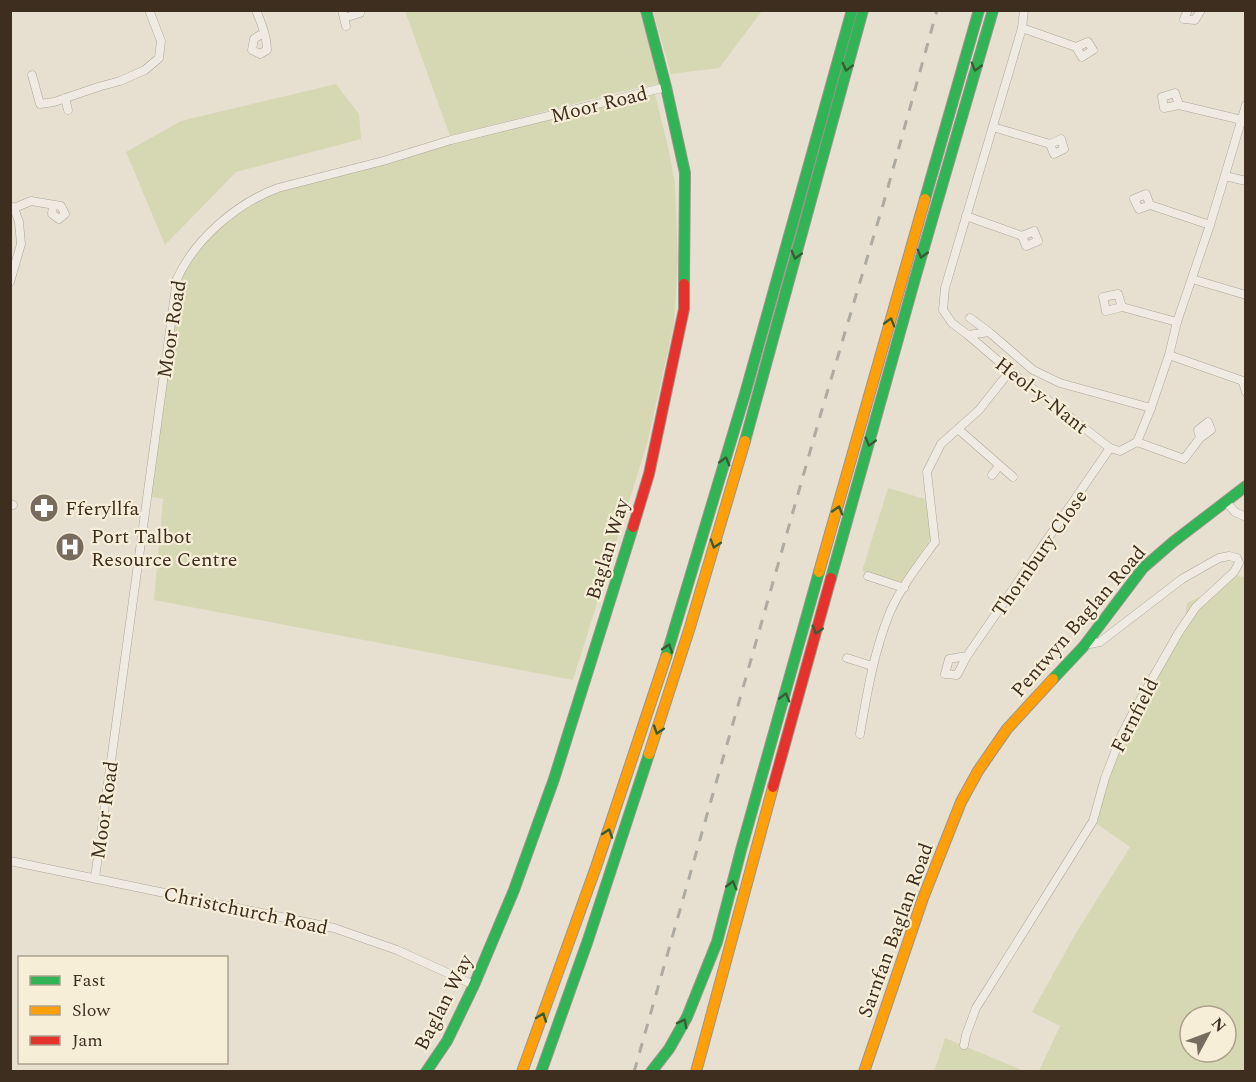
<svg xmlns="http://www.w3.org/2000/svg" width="1256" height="1082" viewBox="0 0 1256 1082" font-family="Spectral,serif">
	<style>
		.green { fill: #d6d7b3; fill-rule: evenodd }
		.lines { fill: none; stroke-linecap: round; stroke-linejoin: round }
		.street-casing { stroke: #ada599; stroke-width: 9 }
		.fast-casing { stroke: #9c958a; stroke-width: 12 }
		.slow-casing { stroke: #9c958a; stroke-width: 12 }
		.jam-casing { stroke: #9c958a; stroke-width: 12 }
		.street { stroke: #efebe3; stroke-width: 8 }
		.fast { stroke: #30b455; stroke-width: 10 }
		.slow { stroke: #ff9f0a; stroke-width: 10 }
		.jam { stroke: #e5322d; stroke-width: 10 }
		.rail { stroke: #afaaa2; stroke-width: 3; stroke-dasharray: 10 10; stroke-linecap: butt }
		.oneway { stroke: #385d33 }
		.labels { text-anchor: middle; stroke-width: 4.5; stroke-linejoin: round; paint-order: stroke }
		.street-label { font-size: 20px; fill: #3d2e20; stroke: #f7eed8 }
		.poi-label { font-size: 20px; fill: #3d2e20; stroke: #f7eed8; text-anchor: start }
	</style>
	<rect width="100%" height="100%" fill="#e7e0d1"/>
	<!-- green -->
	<g class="green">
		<path d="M405,11H642L662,83L615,93L450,136Z"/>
		<path d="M653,11V10L762,11L719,68L671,74Z"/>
		<path d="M336,84L359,114L361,139L236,172L165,245L126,152L181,121Z"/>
		<path d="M654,90L669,151L675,184L678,260L674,324L647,444L573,680L154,600L163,499L147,496L177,279L209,234L264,193Z"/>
		<path d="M888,488L925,499L932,536L902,583L862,571Z"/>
		<path d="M1234,572L1240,577L1245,576V1071H1039L1060,1026L1032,1012L1076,933L1130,847L1093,821L1105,778L1135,709L1184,627L1187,603L1216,589ZM1190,1016H1226V1052H1190Z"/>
		<path d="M945,1038L1024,1071L934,1072Z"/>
	</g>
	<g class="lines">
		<!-- street casing -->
		<g class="street-casing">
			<g id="street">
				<path d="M256,10C261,23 267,36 267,50L260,54L252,50L254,39L260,35H265"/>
				<path d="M342,10L346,26"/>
				<path d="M1188,10L1184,19L1195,20L1201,10"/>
				<path d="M344,18L360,13"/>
				<path d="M1022,28L1076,47L1088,42L1093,50L1082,57L1076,47"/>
				<path d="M32,75L40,104L54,102L98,87L120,81L145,70L159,58L161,41L149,10"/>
				<path d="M65,98L68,110"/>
				<path d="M1179,105L1175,93L1162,97L1164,108L1179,105L1242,120"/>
				<path d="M993,127L1050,144L1061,139L1064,149L1054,154L1050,144"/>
				<path d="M1225,176L1246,181"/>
				<path d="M1150,205L1146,194L1134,199L1139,209L1150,205L1210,225"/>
				<path d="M10,206L14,208L19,222L21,244L10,282"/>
				<path d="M14,208L31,201L61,206L65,214L59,219L52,214L53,205"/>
				<path d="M966,216L1022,236L1026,246L1038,241L1034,231L1022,236"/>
				<path d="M1192,279L1246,295"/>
				<path d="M1122,307L1118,294L1103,297L1106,311L1122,307L1177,322"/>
				<path d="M970,318L989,332L1033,370L1060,383L1151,408"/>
				<path d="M989,332L968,335L952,323L943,310L945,288L1022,28L1024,10"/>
				<path d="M968,335L1010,371L1110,448L1120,451L1137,442L1151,408L1169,355L1177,322L1210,225L1246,105"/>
				<path d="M1169,355L1246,382"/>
				<path d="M1243,382L1246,392"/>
				<path d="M958,429L1013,477"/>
				<path d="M1137,442L1184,459L1200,438L1198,430L1208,422L1211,430L1200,438"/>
				<path d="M992,475L999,466"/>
				<path d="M1226,502L1235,512L1246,517"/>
				<path d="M10,505H13"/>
				<path d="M868,576L904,588"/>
				<path d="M967,656L949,659L945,674L957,675L967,656L1110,448"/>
				<path d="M847,658L872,666"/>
				<path d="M860,734C867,693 874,651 890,612C901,587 919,564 935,542L927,472L941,444L979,410L1010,371"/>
				<path d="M10,861L334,928L397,950L474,985"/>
				<path d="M95,878L177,279C195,239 237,203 278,188L383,161L451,140L666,87"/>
				<path d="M964,1045L966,1035L976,1008L1093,821L1105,778L1122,734L1135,709L1179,632L1196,607L1234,572L1239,563L1237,558L1229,556L1219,558L1182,579L1100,642L1085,645"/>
			</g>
		</g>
		<!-- fast casing -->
		<g class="fast-casing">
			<g id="fast">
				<path d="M646,10L666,87L685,173L684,284"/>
				<path d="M925,199L979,10"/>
				<path d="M745,441L863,10"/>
				<path d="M831,578L916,275L993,10"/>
				<path d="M666,657L745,394L852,10"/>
				<path d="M1053,679L1084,646L1143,568L1173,542L1246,486"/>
				<path d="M426,1072L447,1041L474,985L514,890L554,779L633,527"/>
				<path d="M541,1072L588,940L649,754"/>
				<path d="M651,1072L669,1049L687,1017L717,942L741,850L819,572"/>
			</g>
		</g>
		<!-- slow casing -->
		<g class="slow-casing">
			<g id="slow">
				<path d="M819,572L925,199"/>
				<path d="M649,754L690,627L745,441"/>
				<path d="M522,1072L596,867L666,657"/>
				<path d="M696,1072L773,787"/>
				<path d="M864,1072L923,898L961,802L978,771L1007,729L1053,679"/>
			</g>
		</g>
		<!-- jam casing -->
		<g class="jam-casing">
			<g id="jam">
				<path d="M633,527L649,474L684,309V284"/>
				<path d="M773,787L831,578"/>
			</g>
		</g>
		<!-- street -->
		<use href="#street" class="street"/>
		<!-- fast -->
		<use href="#fast" class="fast"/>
		<!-- slow -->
		<use href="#slow" class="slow"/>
		<!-- jam -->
		<use href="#jam" class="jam"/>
		<!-- rail -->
		<path class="rail" d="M634,1072L821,413L885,198L937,10"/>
	</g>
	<!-- one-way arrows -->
	<defs><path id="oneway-chevron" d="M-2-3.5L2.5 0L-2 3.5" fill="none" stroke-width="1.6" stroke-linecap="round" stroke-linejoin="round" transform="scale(1.5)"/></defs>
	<g class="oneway">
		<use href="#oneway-chevron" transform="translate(847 67) rotate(105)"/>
		<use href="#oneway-chevron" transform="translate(976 67) rotate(106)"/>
		<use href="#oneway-chevron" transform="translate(922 254) rotate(106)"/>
		<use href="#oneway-chevron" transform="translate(796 255) rotate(105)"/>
		<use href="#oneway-chevron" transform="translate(890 322) rotate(-74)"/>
		<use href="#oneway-chevron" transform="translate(870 442) rotate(106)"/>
		<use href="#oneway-chevron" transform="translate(725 461) rotate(-74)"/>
		<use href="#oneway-chevron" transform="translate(838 510) rotate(-74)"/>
		<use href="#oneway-chevron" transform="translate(715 544) rotate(107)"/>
		<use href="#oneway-chevron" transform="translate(817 630) rotate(106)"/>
		<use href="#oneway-chevron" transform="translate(668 648) rotate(-72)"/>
		<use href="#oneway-chevron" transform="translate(785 697) rotate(-74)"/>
		<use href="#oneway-chevron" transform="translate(658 730) rotate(108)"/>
		<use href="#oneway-chevron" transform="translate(608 833) rotate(-71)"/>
		<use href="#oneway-chevron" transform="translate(732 885) rotate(-75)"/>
		<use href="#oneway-chevron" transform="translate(542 1017) rotate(-70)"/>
		<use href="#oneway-chevron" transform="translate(683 1023) rotate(-62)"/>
	</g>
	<!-- icons -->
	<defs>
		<g id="pharmacy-disc" transform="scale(1.5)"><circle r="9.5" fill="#786c5e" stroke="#f7eed8"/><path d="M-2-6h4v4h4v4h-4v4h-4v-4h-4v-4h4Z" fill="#fff"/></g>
		<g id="hospital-disc" transform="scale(1.5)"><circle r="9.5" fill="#786c5e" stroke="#f7eed8"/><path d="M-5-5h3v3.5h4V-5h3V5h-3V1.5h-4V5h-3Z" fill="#fff"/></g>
	</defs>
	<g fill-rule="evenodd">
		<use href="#pharmacy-disc" x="44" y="508"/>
		<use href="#hospital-disc" x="70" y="547"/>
	</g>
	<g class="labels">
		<!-- street labels -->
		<g class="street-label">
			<text transform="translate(599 104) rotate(-14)" y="7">Moor Road</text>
			<text transform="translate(171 329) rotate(-81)" y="7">Moor Road</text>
			<text transform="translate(1042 395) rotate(38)" y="7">Heol-y-Nant</text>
			<text transform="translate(607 549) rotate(-73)" y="7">Baglan Way</text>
			<text transform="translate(1039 553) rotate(-55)" y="7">Thornbury Close</text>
			<text transform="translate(1078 621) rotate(-49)" y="7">Pentwyn Baglan Road</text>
			<text transform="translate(1134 715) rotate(-63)" y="7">Fernfield</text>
			<text transform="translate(104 810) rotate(-82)" y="7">Moor Road</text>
			<text transform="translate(246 910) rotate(12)" y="7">Christchurch Road</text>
			<text transform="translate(895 930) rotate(-70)" y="7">Sarnfan Baglan Road</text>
			<text transform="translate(443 1002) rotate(-63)" y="7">Baglan Way</text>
		</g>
		<!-- poi labels -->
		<g class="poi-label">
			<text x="65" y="515">Fferyllfa</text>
			<text x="91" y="543">Port Talbot<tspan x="91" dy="23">Resource Centre</tspan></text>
		</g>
	</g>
	<!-- border -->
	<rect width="1256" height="1082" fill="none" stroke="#3d2e20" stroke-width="24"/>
	<!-- legend -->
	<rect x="18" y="956" width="210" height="108" fill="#f7eed8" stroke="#ada18e" stroke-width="1.5"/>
	<rect x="30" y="976" width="30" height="9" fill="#30b455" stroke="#ada18e" stroke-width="1.5"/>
	<text x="72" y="986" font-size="18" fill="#3d2e20">Fast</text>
	<rect x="30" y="1006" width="30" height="9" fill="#ff9f0a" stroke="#ada18e" stroke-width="1.5"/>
	<text x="72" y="1016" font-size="18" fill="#3d2e20">Slow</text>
	<rect x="30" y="1036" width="30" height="9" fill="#e5322d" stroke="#ada18e" stroke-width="1.5"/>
	<text x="72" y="1046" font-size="18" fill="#3d2e20">Jam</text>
	<!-- north arrow -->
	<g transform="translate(1208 1034) rotate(49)"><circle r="28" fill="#f7eed8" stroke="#ada18e" stroke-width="1.5"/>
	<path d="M0-4.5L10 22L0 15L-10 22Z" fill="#786c5e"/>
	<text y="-9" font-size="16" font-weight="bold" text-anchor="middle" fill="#3d2e20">N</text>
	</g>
</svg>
